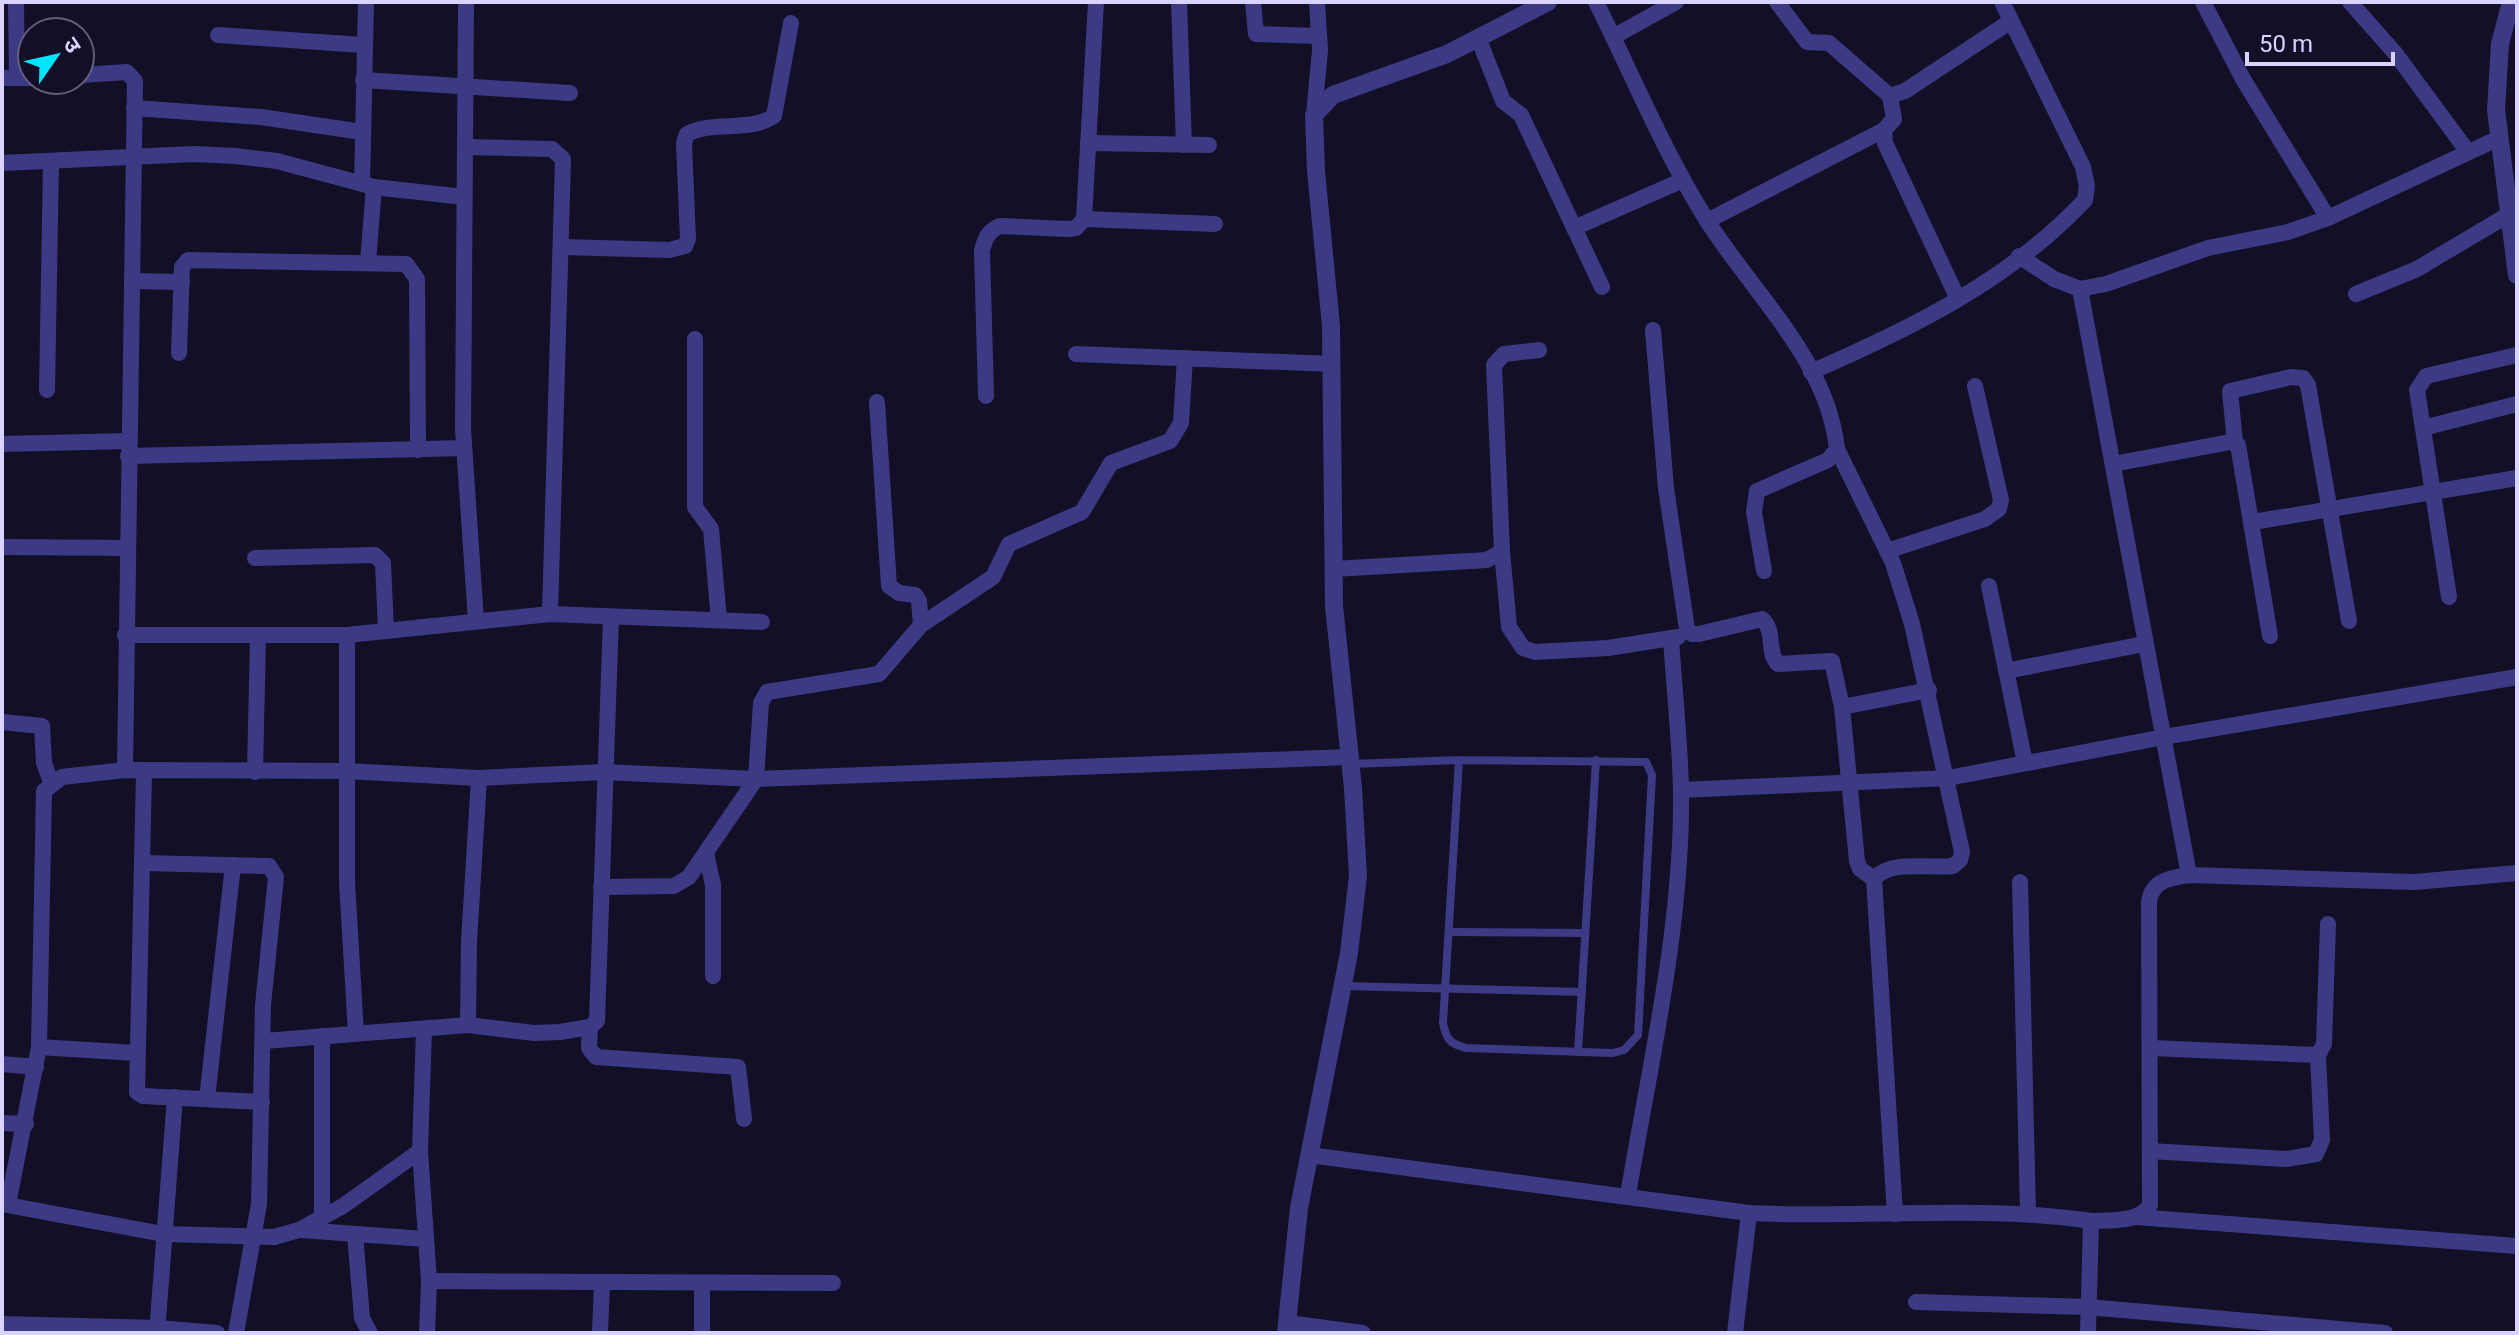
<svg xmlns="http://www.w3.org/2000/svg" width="2519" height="1335" viewBox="0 0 2519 1335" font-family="Roboto,'Noto Sans Devanagari',sans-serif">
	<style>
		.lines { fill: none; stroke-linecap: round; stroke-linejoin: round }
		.service { stroke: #3d3a85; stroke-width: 8 }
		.minor { stroke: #3d3a85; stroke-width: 16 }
		.tertiary { stroke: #3d3a85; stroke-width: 18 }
	</style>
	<rect width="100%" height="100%" fill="#130f26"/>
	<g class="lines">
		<!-- service -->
		<g class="service">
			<path d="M1351,764L1459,760L1646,762L1652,775L1638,1035L1624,1050L1613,1053L1466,1048C1450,1044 1446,1039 1443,1023L1459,760"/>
			<path d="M1449,932L1585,933"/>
			<path d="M1343,986L1582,992"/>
			<path d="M1578,1052L1596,760"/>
		</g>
		<!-- minor -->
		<g class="minor">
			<path d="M16,2L17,78"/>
			<path d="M466,2L463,429L476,621"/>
			<path d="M1179,2L1184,145"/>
			<path d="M1253,2L1256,34L1319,36"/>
			<path d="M1596,2C1632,74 1663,150 1706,219C1751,291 1828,360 1837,449L1828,460L1757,491L1754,512L1764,571"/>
			<path d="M1777,2L1807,42L1829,43L1890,96L1905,91L2011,21"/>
			<path d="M2203,2L2243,79L2328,218"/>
			<path d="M2350,2L2395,53L2468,152"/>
			<path d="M218,35L363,45"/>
			<path d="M1613,37L1676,2"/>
			<path d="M1479,40L1503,101L1521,115L1602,287"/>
			<path d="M80,75L127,72L135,81L125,770"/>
			<path d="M2,78H32"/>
			<path d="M363,80L570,93"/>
			<path d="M1890,96L1894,119L1884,130L1885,143L1958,299"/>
			<path d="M134,108L261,117L362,132"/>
			<path d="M1314,115L1320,50L1317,2"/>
			<path d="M1088,143L1209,145"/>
			<path d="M465,147L552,149L563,159L550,614"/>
			<path d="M2,163L194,154L235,156L277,161L374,187L464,197"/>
			<path d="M362,184L366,2"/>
			<path d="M1084,219L1215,224"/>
			<path d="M1707,221L1884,130"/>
			<path d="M1574,228L1683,180"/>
			<path d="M563,247L669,250L685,246L688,239L684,143L687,134C713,120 749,133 774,116L791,23"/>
			<path d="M2019,256L2054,279L2080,289L2106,284L2208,248L2288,232L2328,218L2499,138"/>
			<path d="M368,262L374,187"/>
			<path d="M132,281L182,282"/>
			<path d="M2080,289L2189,875"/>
			<path d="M2356,294L2417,269L2508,215"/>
			<path d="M1653,330L1666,488L1687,629L1692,634H1699L1762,619C1776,631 1766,652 1778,664L1832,661L1842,707L1857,861L1860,869L1874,879"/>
			<path d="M695,339V507L711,529L719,620"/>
			<path d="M179,353L182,267L188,260L406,264L417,279L418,450"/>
			<path d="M1076,354L1332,364"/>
			<path d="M1811,372C1910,329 2010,280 2085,200L2087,186L2083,167L2002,2"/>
			<path d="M47,390L51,162"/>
			<path d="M986,396L982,251C985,238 988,231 1000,226L1069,229L1076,228L1084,219L1096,2"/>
			<path d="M877,402L889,586L899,593L915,595L919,601L921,625"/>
			<path d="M2423,428L2517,404"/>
			<path d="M2235,443L2230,391L2291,377L2303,378L2308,385L2349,621"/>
			<path d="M2,444L129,441"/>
			<path d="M1837,449L1893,563L1912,624L1962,852L1960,860L1953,866C1928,869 1891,859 1874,879L1895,1214"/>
			<path d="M128,456L464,448"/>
			<path d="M2113,464L2230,442L2238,445L2270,636"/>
			<path d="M2253,522L2517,478"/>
			<path d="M2,547L128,548"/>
			<path d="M1502,551L1509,627L1523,648L1535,652L1608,648L1678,637"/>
			<path d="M1887,551L1985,519L1999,509L2001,500L1975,386"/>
			<path d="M255,558L375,555L383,563L386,631"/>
			<path d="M1334,569L1487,560L1502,551L1494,365L1504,354L1539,350"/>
			<path d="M1989,586L2025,763"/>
			<path d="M2449,597L2417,390L2426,376L2517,355"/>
			<path d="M125,635H347L550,614L762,622"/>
			<path d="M347,635V882L356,1033"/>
			<path d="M2006,671L2144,644"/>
			<path d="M1842,707L1929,690"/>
			<path d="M2,722L42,726L44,763L51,782"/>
			<path d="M144,771L137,1092L143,1096L262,1102"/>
			<path d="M255,772L258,637"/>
			<path d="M1681,790L1948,778L2164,737L2517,677"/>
			<path d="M706,853L713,885V976"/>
			<path d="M142,863L269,866L276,877L263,1005L259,1204L236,1333"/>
			<path d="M2020,882L2028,1212"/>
			<path d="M601,887L674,886L689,877L756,779L761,703L767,692L879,674L921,625L993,577L1009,544L1082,512L1111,463L1170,441L1181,423L1185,358"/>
			<path d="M468,1025L469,942L479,778"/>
			<path d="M590,1027L589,1048L596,1057L738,1067L744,1119"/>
			<path d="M424,1030L420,1151L429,1281L427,1333"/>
			<path d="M264,1041L468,1025L534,1033L560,1032L590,1027L597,1021L611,617"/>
			<path d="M39,1047L136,1053"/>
			<path d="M2150,1048L2318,1055L2324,1044L2328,924"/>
			<path d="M2,1064L36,1067"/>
			<path d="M207,1099L233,865"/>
			<path d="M2,1123L26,1124"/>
			<path d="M2150,1151L2286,1159L2316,1154L2322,1140L2318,1055"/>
			<path d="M1309,1155L1749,1213C1865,1219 1976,1204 2091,1221"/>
			<path d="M1628,1195C1650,1064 1683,923 1681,790C1680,739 1674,688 1671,638"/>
			<path d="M2,1204L163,1234L274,1237L299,1230L343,1206L420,1151"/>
			<path d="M8,1204L39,1047L44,791L62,777L125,770L345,771L479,778L603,772L756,779L1348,757"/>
			<path d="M322,1217V1036"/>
			<path d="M2136,1217L2517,1246"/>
			<path d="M301,1230L425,1239"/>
			<path d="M355,1234L362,1318L370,1333"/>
			<path d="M429,1281L833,1283"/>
			<path d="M702,1284V1333"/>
			<path d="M1916,1302L2088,1307L2385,1333"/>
			<path d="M1288,1323L1363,1333"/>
			<path d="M2,1324L158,1328L217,1333"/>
			<path d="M157,1333L175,1097"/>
			<path d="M600,1333L602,1283"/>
			<path d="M1735,1333L1749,1213"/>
			<path d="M2088,1333L2091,1221C2109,1220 2140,1223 2150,1205L2149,902C2152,880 2170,878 2189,875L2414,882L2517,873"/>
		</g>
		<!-- tertiary -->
		<g class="tertiary">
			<path d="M2511,2L2500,44L2496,110L2517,275"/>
			<path d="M1286,1333L1299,1208L1349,953L1358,876L1353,788L1334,606L1331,326L1316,171L1314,115L1333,95L1447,54L1548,2"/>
		</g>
	</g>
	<!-- border -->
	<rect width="2519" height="1335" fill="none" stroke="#d9d4ff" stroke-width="8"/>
	<!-- north arrow -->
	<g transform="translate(56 56) rotate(56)"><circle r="38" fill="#130f26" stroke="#625e7d" stroke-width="2"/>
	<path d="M0-6L14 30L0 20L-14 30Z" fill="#00e5ff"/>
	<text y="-12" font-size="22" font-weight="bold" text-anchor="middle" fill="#d9d4ff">उ</text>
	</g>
	<!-- scale -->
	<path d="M2247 52v12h146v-12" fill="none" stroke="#d9d4ff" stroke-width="4"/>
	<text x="2259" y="52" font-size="24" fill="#d9d4ff" stroke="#130f26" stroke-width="6" paint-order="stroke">50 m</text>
</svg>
